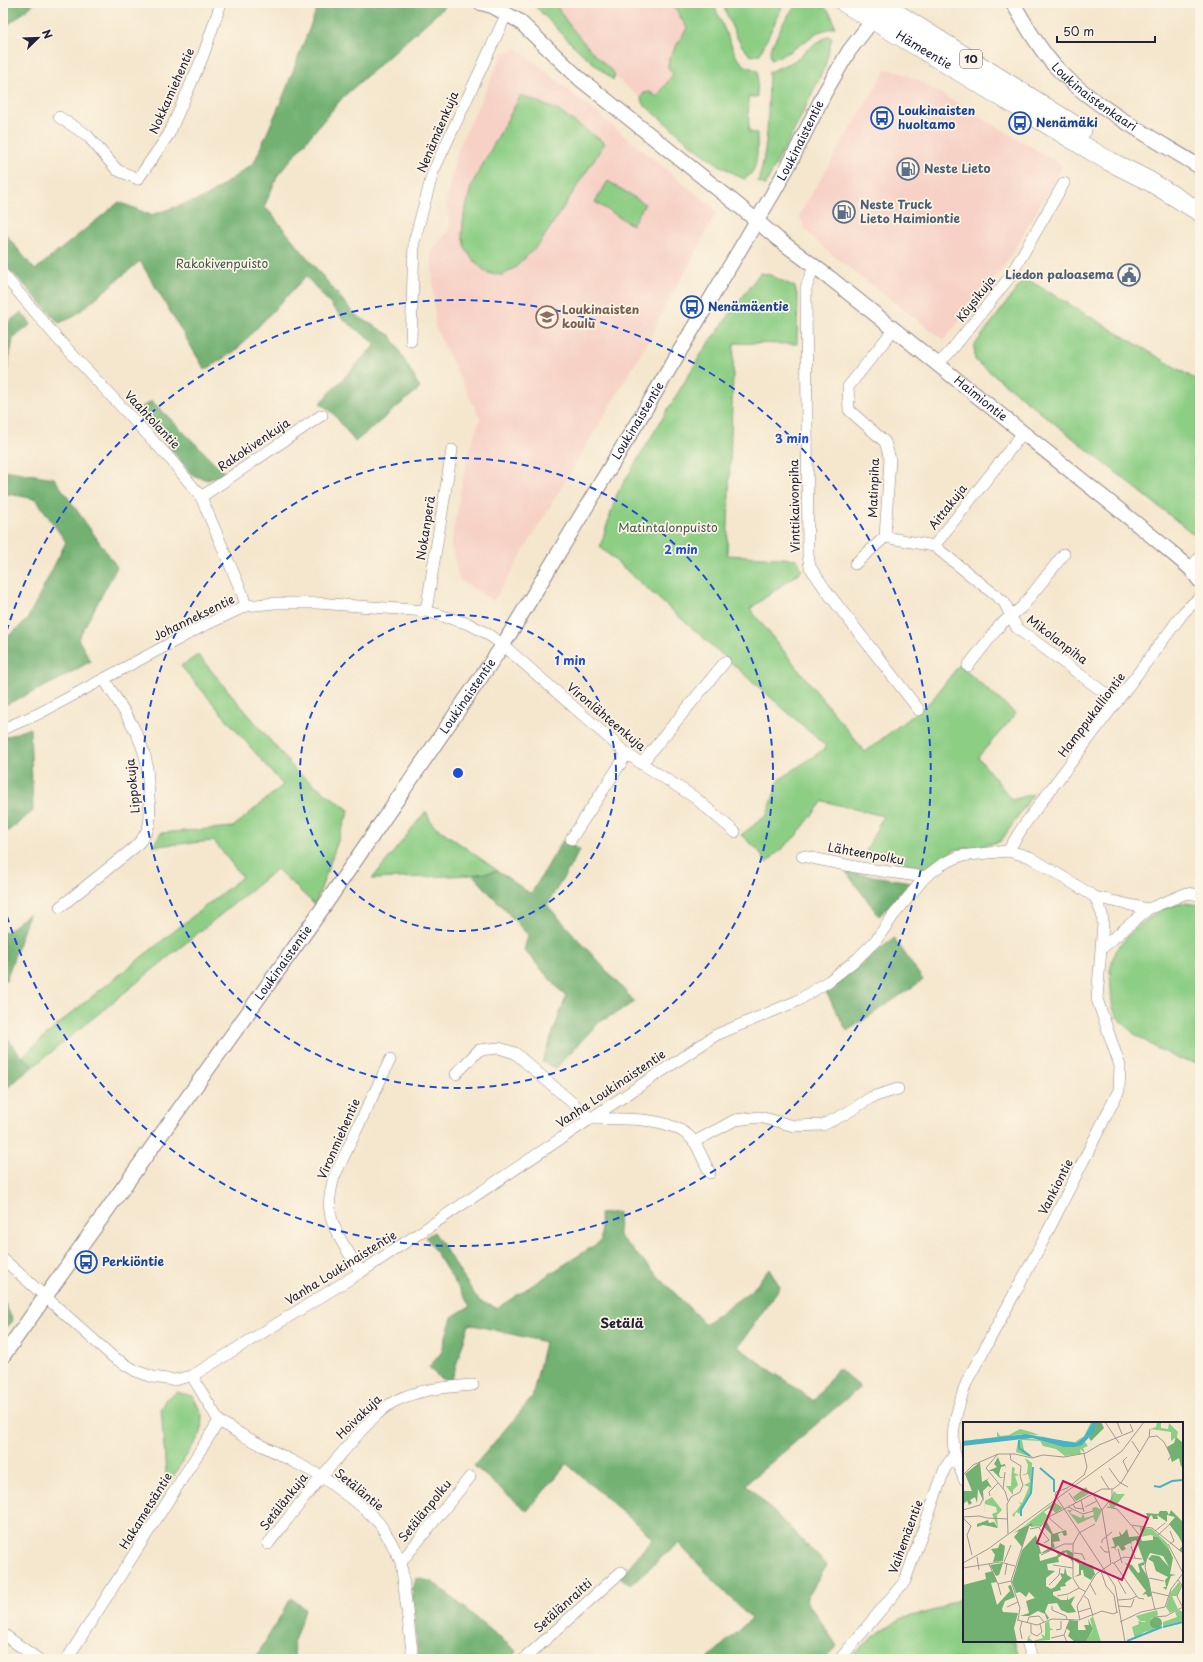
<svg xmlns="http://www.w3.org/2000/svg" width="1203" height="1662" viewBox="0 0 1203 1662" font-family="'Playpen Sans',sans-serif">
	<style>
		.built { fill: #f7d1c6 }
		.green { fill: #8dce85; stroke: #587860 }
		.forest { fill: #72b172; stroke: #4a6a56 }
		.lines { fill: none; stroke-linecap: round; stroke-linejoin: round }
		.minor-casing { stroke: #8c8484; stroke-width: 12 }
		.tertiary-casing { stroke: #8c8484; stroke-width: 16 }
		.trunk-casing { stroke: #8c8484; stroke-width: 20 }
		.minor { stroke: #fff; stroke-width: 11 }
		.tertiary { stroke: #fff; stroke-width: 14 }
		.trunk { stroke: #fff; stroke-width: 19 }
		.ring { fill: none; stroke: #1d4ed8; stroke-width: 2; stroke-dasharray: 7 5 }
		.labels { text-anchor: middle; stroke-width: 3.5; stroke-linejoin: round; paint-order: stroke }
		.shield { fill: #fcf5e5; stroke: #63616e; stroke-width: 1 }
		.shield-label { font-size: 11px; font-weight: bold; fill: #22223b }
		.street-label { font-size: 12px; fill: #22223b; stroke: #fcf5e5 }
		.transit-label { font-size: 12px; font-weight: bold; fill: #164399; stroke: #fcf5e5; text-anchor: start }
		.service-label { font-size: 12px; font-weight: bold; fill: #4e5e75; stroke: #fcf5e5; text-anchor: start }
		.park-label { font-size: 12px; fill: #425651; stroke: #fcf5e5 }
		.education-label { font-size: 12px; font-weight: bold; fill: #785e54; stroke: #fcf5e5; text-anchor: start }
		.neighbourhood-label { font-size: 13px; font-weight: bold; fill: #22223b; stroke: #fcf5e5 }
		.inset-river { fill: none; stroke: #47b1c5; stroke-width: 2 }
		.inset-road { fill: none; stroke: #a19893; stroke-width: 1 }
		.view { fill: #c2185b; fill-opacity: 0.15; stroke: #c2185b; stroke-width: 2 }
		.inset-edge { fill: none; stroke: #22223b; stroke-width: 2 }
		.centre { fill: #1d4ed8; stroke: #fcf5e5; stroke-width: 2 }
		.ring-label { font-size: 12px; text-anchor: middle; font-weight: bold; fill: #1d4ed8; stroke: #fcf5e5; stroke-width: 3.5; stroke-linejoin: round; paint-order: stroke }
	</style>
	<rect width="100%" height="100%" fill="#fcf5e5"/>
	<filter id="ink" filterUnits="userSpaceOnUse"><feTurbulence type="fractalNoise" baseFrequency=".025" numOctaves="2"/><feDisplacementMap in="SourceGraphic" scale="8" xChannelSelector="R" yChannelSelector="G"/><feConvolveMatrix kernelMatrix="1 2 1 2 8 2 1 2 1" color-interpolation-filters="sRGB"/></filter>
	<filter id="wash" filterUnits="userSpaceOnUse"><feTurbulence type="fractalNoise" baseFrequency=".012" numOctaves="4" result="noise"/><feDisplacementMap in="SourceGraphic" scale="16" xChannelSelector="R" yChannelSelector="G"/><feGaussianBlur stdDeviation="0.9" result="paint"/><feColorMatrix in="noise" values="0 0 0 0 0 0 0 0 0 0 0 0 0 0 0 0 0 1.4 0 .05"/><feComposite in="paint" operator="in"/></filter>
	<g filter="url(#wash)">
		<rect width="100%" height="100%" fill="#f5e7ce"/>
		<!-- built -->
		<g class="built">
			<path d="M538,3H698L679,130L573,42Z"/>
			<path d="M518,49L717,211L691,261L665,306L651,337L494,601L459,580L451,545L466,462L480,418L435,327L431,250L448,233L450,224L446,200L458,149L503,53Z"/>
			<path d="M891,69L918,80L1063,166L1002,270L944,340L828,252L805,229L799,215L886,70Z"/>
		</g>
		<!-- green -->
		<g class="green">
			<path d="M532,3H555C570,30 593,53 615,74L613,80L577,49Z"/>
			<path d="M672,3H713L736,56L744,65L758,71L757,97H748L749,132L757,133C757,147 760,172 744,179C706,161 674,129 642,103L641,97L644,93L650,92L657,97L673,74L668,67L669,58L687,28Z"/>
			<path d="M722,3H784L760,54L752,56C738,48 729,18 722,3Z"/>
			<path d="M797,3C818,3 830,3 835,27L818,32L791,51L771,60L770,50L783,23Z"/>
			<path d="M828,36L832,37L825,66L798,123L765,185L758,182C769,147 768,109 769,72L794,61L813,45Z"/>
			<path d="M521,95L557,110L605,143L540,243L516,267L503,275L491,274L485,271L473,260L465,248L462,234L464,215L472,184Z"/>
			<path d="M608,181L645,204L632,225L595,202Z"/>
			<path d="M760,273L768,274L795,287L798,298L797,344L734,343L727,555L797,559L802,570L750,609L865,752L932,700L959,665L1016,714L978,757L1012,800L1033,794L1001,841L987,845L954,850L927,868L865,853L883,816L823,801L796,836L766,863L759,851L741,835L767,815L779,780L827,747L600,547L617,494L703,351Z"/>
			<path d="M1025,278L1200,382V536L1197,537L975,360L974,346Z"/>
			<path d="M198,655L297,772L349,810L315,905L277,869L34,1066L22,1057L69,1015L242,877L214,841L153,846L161,833L233,827L283,785L181,666Z"/>
			<path d="M426,811L432,824L498,871L473,875L372,879Z"/>
			<path d="M1185,903L1200,905V1063L1178,1059L1158,1049L1133,1033L1117,1017L1112,1005L1110,971L1115,951L1134,929L1162,908Z"/>
			<path d="M177,1392L193,1396L202,1415L201,1433L167,1486L161,1408L166,1399Z"/>
			<path d="M964,1597V1641H1014L1020,1659H848L875,1636L900,1619L936,1610Z"/>
		</g>
		<!-- forest -->
		<g class="forest">
			<path d="M3,3H35L3,29Z"/>
			<path d="M319,3H447L441,10L343,97L278,175L264,207L268,210L354,314L391,336L420,388L355,442L333,413L320,403L376,344L343,319L306,276L235,351L205,370L140,261L73,317L59,323L20,280L3,264V231L35,270L119,202L151,215L206,197L254,163L285,92Z"/>
			<path d="M21,312L31,324L13,339L3,392V327Z"/>
			<path d="M152,401L225,473L208,480L192,475L139,409Z"/>
			<path d="M3,470L54,478L117,567L78,639L91,661L56,681L3,706V641L27,620L66,542L36,499L3,493Z"/>
			<path d="M30,728L33,811L3,835V738Z"/>
			<path d="M563,840L580,850L547,905L635,1002L598,1023L556,1068L542,1062L566,997L524,950L528,935L473,875L498,871L531,894Z"/>
			<path d="M846,872L911,882L879,916Z"/>
			<path d="M29,914L6,980L3,983V931L5,933Z"/>
			<path d="M894,938L923,980L847,1031L826,992Z"/>
			<path d="M3,1033L22,1057L34,1066L3,1091Z"/>
			<path d="M618,1212L619,1236L705,1324L753,1289L769,1268L780,1287L738,1347L814,1401L838,1368L860,1387L746,1484L827,1565L806,1600L837,1646L824,1659H707L751,1619L678,1543L630,1585L620,1577L653,1538L567,1464L527,1511L474,1466L532,1398L545,1342L469,1324L451,1382L438,1377L429,1367L441,1353L452,1317L470,1306L426,1237L434,1232L479,1301L497,1308L601,1241L600,1214Z"/>
			<path d="M3,1299L13,1321L3,1329Z"/>
			<path d="M416,1578L433,1582L516,1651L512,1659H418L412,1588Z"/>
			<path d="M291,1598L305,1609L293,1644L295,1659H255Z"/>
		</g>
	</g>
	<g filter="url(#ink)">
		<g class="lines">
			<!-- minor casing -->
			<g class="minor-casing">
				<g id="minor">
					<path d="M59,117L87,135L117,170L138,179L169,134L203,56L221,3"/>
					<path d="M814,266L806,288L808,555L810,567L828,593L919,710"/>
					<path d="M3,274L57,338L172,461L201,497L242,593L246,606"/>
					<path d="M411,341L414,242L433,172L507,13"/>
					<path d="M938,364L950,352L1009,278L1064,183"/>
					<path d="M201,497L322,415"/>
					<path d="M885,537L890,459L885,442L849,410L848,387L894,329"/>
					<path d="M934,546L1004,602L1017,628L1117,702"/>
					<path d="M855,564L885,537L934,546L1023,433"/>
					<path d="M1190,568L1200,557"/>
					<path d="M426,611L452,450"/>
					<path d="M968,666L1000,625L1022,607L1064,554"/>
					<path d="M3,729L38,714L203,626L246,606L275,603H317L426,611L469,624L486,633L503,645L627,754L694,797L735,832"/>
					<path d="M641,764L725,662"/>
					<path d="M571,839L627,754"/>
					<path d="M1008,851L1024,825L1184,612L1200,597"/>
					<path d="M802,856L861,868L925,877"/>
					<path d="M60,907L135,847C152,830 151,820 149,797C148,785 148,772 146,760C139,730 119,704 104,679"/>
					<path d="M1102,948L1148,909"/>
					<path d="M456,1074L479,1050L499,1048L515,1053L591,1119"/>
					<path d="M591,1119C621,1119 676,1115 695,1143C701,1153 705,1164 710,1173"/>
					<path d="M694,1142L735,1120L760,1117L794,1126L823,1125L845,1114L872,1097L898,1089"/>
					<path d="M3,1259L113,1357L136,1371L153,1377L174,1380L192,1376L361,1272L716,1035L797,1001L829,981L857,959L876,940L893,916L925,877L941,865L960,856L1008,851L1030,857L1095,897L1148,909L1187,893L1200,895"/>
					<path d="M361,1272C350,1254 333,1233 330,1211C328,1200 331,1188 334,1177L390,1060"/>
					<path d="M219,1421L242,1435L321,1476L365,1509L379,1523L390,1540L401,1562L413,1659"/>
					<path d="M964,1479C961,1471 957,1463 955,1455C949,1430 959,1404 967,1381L1043,1241L1119,1090L1120,1066L1097,999L1103,924L1102,914L1095,897"/>
					<path d="M268,1544C294,1511 320,1477 349,1445C360,1431 380,1409 395,1401C420,1389 445,1387 473,1385"/>
					<path d="M401,1562L470,1477"/>
					<path d="M3,1634L38,1659"/>
					<path d="M1027,1641L1032,1659"/>
					<path d="M67,1659L219,1421L192,1376"/>
					<path d="M524,1659L621,1572"/>
					<path d="M840,1659L905,1581L945,1468L955,1454"/>
				</g>
			</g>
			<!-- tertiary casing -->
			<g class="tertiary-casing">
				<g id="tertiary">
					<path id="s1" d="M481,3L492,6L519,21L580,79L739,206L778,239L830,278L1153,537L1190,568L1200,581"/>
					<path id="s2" d="M1013,3C1025,24 1037,45 1053,64C1090,105 1153,138 1200,167"/>
					<path id="s3" d="M3,1356L322,909L503,645L652,398L772,195L791,161L825,92L849,51L878,13"/>
				</g>
			</g>
			<!-- trunk casing -->
			<g class="trunk-casing">
				<g id="trunk">
					<path id="s4" d="M845,3L1107,160L1149,181L1200,212"/>
					<path d="M880,3L1082,130"/>
				</g>
			</g>
			<!-- minor -->
			<use href="#minor" class="minor"/>
			<!-- tertiary -->
			<use href="#tertiary" class="tertiary"/>
			<!-- trunk -->
			<use href="#trunk" class="trunk"/>
		</g>
	</g>
	<!-- distance rings -->
	<g class="ring">
		<circle cx="458" cy="773" r="158"/>
		<circle cx="458" cy="773" r="315"/>
		<path d="M3 643A473 473 0 1 1 3 903"/>
	</g>
	<!-- icons -->
	<defs>
		<g id="bus-ring" transform="scale(1.15)"><circle r="9.5" fill="#fcf5e5" stroke="#1a4fb4" stroke-width="1.5"/><path d="M-5-6H5V4H4V6H2V4H-2V6H-4V4H-5ZM-3.5-4V0h7V-4ZM-3.5 1.2v1.5H-2V1.2ZM2 1.2v1.5H3.5V1.2Z" fill="#1a4fb4"/></g>
		<g id="fuel-ring" transform="scale(1.15)"><circle r="9.5" fill="#fcf5e5" stroke="#5c6f8a" stroke-width="1.5"/><path d="M-5.5-6h7V0h2V4h1.3V-2.5L3-4.5l.8-.8L6-3V5H2.5V1h-1V6h-7ZM-4.2-4.7v3.2H.2V-4.7Z" fill="#5c6f8a"/></g>
		<g id="civic-ring" transform="scale(1.15)"><circle r="9.5" fill="#fcf5e5" stroke="#5c6f8a" stroke-width="1.5"/><path d="M-.6-6.5H3V-4.5H.6V-3L4-1V1h2V6H-6V1h2V-1L-.6-3ZM-1.2 2.5V6h2.4V2.5Z" fill="#5c6f8a"/></g>
		<g id="school-ring" transform="scale(1.15)"><circle r="9.5" fill="#fcf5e5" stroke="#8d6e63" stroke-width="1.5"/><path d="M0-5L7-2L0 1L-7-2ZM-4 1L0 2.5L4 1V4Q0 6-4 4Z" fill="#8d6e63"/></g>
	</defs>
	<g fill-rule="evenodd">
		<use href="#bus-ring" x="882" y="118"/>
		<use href="#bus-ring" x="1020" y="123"/>
		<use href="#fuel-ring" x="908" y="169"/>
		<use href="#fuel-ring" x="844" y="212"/>
		<use href="#civic-ring" x="1129" y="275"/>
		<use href="#bus-ring" x="692" y="307"/>
		<use href="#school-ring" x="547" y="317"/>
		<use href="#bus-ring" x="86" y="1262"/>
	</g>
	<g class="labels">
		<!-- shield labels -->
		<rect class="shield" x="960" y="50" width="22" height="18" rx="3"/>
		<g class="shield-label">
			<text x="971" y="63">10</text>
		</g>
		<!-- street labels -->
		<g class="street-label">
			<text dy="4" stroke="none"><textPath href="#s4" startOffset="92">Hämeentie</textPath></text>
			<text transform="translate(172 91) rotate(-66)" y="4">Nokkamiehentie</text>
			<text dy="4" stroke="none"><textPath href="#s2" startOffset="126">Loukinaistenkaari</textPath></text>
			<text transform="translate(438 132) rotate(-67)" y="4">Nenämäenkuja</text>
			<text dy="4" stroke="none"><textPath href="#s3" startOffset="1455">Loukinaistentie</textPath></text>
			<text transform="translate(976 299) rotate(-52)" y="4">Köysikuja</text>
			<text dy="4" stroke="none"><textPath href="#s1" startOffset="639">Haimiontie</textPath></text>
			<text transform="translate(152 420) rotate(47)" y="4">Vaahtolantie</text>
			<text dy="4" stroke="none"><textPath href="#s3" startOffset="1131">Loukinaistentie</textPath></text>
			<text transform="translate(254 445) rotate(-34)" y="4">Rakokivenkuja</text>
			<text transform="translate(874 488) rotate(-88)" y="4">Matinpiha</text>
			<text transform="translate(795 506) rotate(-91)" y="4">Vinttikaivonpiha</text>
			<text transform="translate(948 507) rotate(-52)" y="4">Aittakuja</text>
			<text transform="translate(426 528) rotate(-81)" y="4">Nokanperä</text>
			<text transform="translate(194 618) rotate(-26)" y="4">Johanneksentie</text>
			<text transform="translate(1057 640) rotate(37)" y="4">Mikolanpiha</text>
			<text dy="4" stroke="none"><textPath href="#s3" startOffset="807">Loukinaistentie</textPath></text>
			<text transform="translate(1092 715) rotate(-53)" y="4">Hamppukalliontie</text>
			<text transform="translate(606 717) rotate(40)" y="4">Vironlähteenkuja</text>
			<text transform="translate(133 786) rotate(-96)" y="4">Lippokuja</text>
			<text transform="translate(866 854) rotate(10)" y="4">Lähteenpolku</text>
			<text dy="4" stroke="none"><textPath href="#s3" startOffset="483">Loukinaistentie</textPath></text>
			<text transform="translate(611 1089) rotate(-34)" y="4">Vanha Loukinaistentie</text>
			<text transform="translate(339 1139) rotate(-66)" y="4">Vironmiehentie</text>
			<text transform="translate(1056 1187) rotate(-63)" y="4">Vankiontie</text>
			<text transform="translate(341 1268) rotate(-32)" y="4">Vanha Loukinaistentie</text>
			<text transform="translate(359 1417) rotate(-44)" y="4">Hoivakuja</text>
			<text transform="translate(359 1490) rotate(39)" y="4">Setäläntie</text>
			<text transform="translate(284 1502) rotate(-52)" y="4">Setälänkuja</text>
			<text transform="translate(146 1511) rotate(-58)" y="4">Hakametsäntie</text>
			<text transform="translate(425 1511) rotate(-51)" y="4">Setälänpolku</text>
			<text transform="translate(906 1537) rotate(-70)" y="4">Vaihemäentie</text>
			<text transform="translate(563 1606) rotate(-42)" y="4">Setälänraitti</text>
		</g>
		<!-- transit labels -->
		<g class="transit-label">
			<text x="898" y="115">Loukinaisten<tspan x="898" dy="14">huoltamo</tspan></text>
			<text x="1036" y="127">Nenämäki</text>
			<text x="708" y="311">Nenämäentie</text>
			<text x="102" y="1266">Perkiöntie</text>
		</g>
		<!-- service labels -->
		<g class="service-label">
			<text x="924" y="173">Neste Lieto</text>
			<text x="860" y="209">Neste Truck<tspan x="860" dy="14">Lieto Haimiontie</tspan></text>
			<text x="1114" y="279" text-anchor="end">Liedon paloasema</text>
		</g>
		<!-- park labels -->
		<g class="park-label">
			<text x="222" y="268">Rakokivenpuisto</text>
			<text x="668" y="532">Matintalonpuisto</text>
		</g>
		<!-- education labels -->
		<g class="education-label">
			<text x="562" y="314">Loukinaisten<tspan x="562" dy="14">koulu</tspan></text>
		</g>
		<!-- neighbourhood labels -->
		<g class="neighbourhood-label">
			<text x="622" y="1328">Setälä</text>
		</g>
	</g>
	<!-- overview -->
	<g transform="translate(963 1422)">
		<rect width="220" height="220" fill="#f5e7ce"/>
		<path d="M128,0H130L129,4L121,15L113,21L109,22L90,19L76,13L57,12L39,16L0,19L34,15V9L37,14L46,13L57,7L68,10L90,18L112,20L121,14ZM194,0H198V6L205,7L206,1L215,10L214,15L208,19V10L187,7L193,5ZM63,16L76,18L100,25H112L122,20L125,24L120,26L122,31L117,27L118,32L102,34L93,27L80,24L77,19L59,18L61,28L71,36L53,30L55,18ZM62,36L69,41L68,72L57,92L53,90L51,95L49,93L46,96L54,88L58,82L55,80L59,81L66,65L61,63L67,60L65,52L57,54L64,51L65,43ZM49,45L52,46L51,51L56,53L52,54L55,63L50,68V73L43,64H48ZM123,65L127,71L113,79L110,75ZM151,69L154,72H162L151,86L147,85L146,81ZM29,75L39,88L34,93L35,106L29,92L34,90L33,85L22,82V79ZM91,80L100,86L93,91L87,86L81,90L84,93L91,91L85,94L78,104L68,105L67,101L60,105ZM133,85L139,88L133,101L130,95L115,102L104,88H109L107,91L118,96L120,92L122,96L131,93L129,86ZM177,105L189,107L204,121L207,129L195,115L187,113L178,115ZM216,160L218,163L214,174H209L215,187L207,191L203,185L207,171ZM194,188L195,193L184,199H177L173,194ZM216,188L220,190V199L200,204V200L214,195L212,190ZM130,194L138,220H123L130,208L127,197ZM188,197L191,208L181,210L172,217L169,205L176,202L175,199L181,200ZM86,199L87,206L91,208H87V218L64,220L65,215L68,212L66,216L70,219L80,216L78,212L82,214V201Z" fill="#8dce85"/>
		<path d="M134,0H138L141,6L128,19L126,16ZM213,15L220,21V43L218,45L216,36L209,40L204,25L211,21ZM35,35L38,43L42,42L43,47L42,44L38,45L36,52L37,55H42L37,56L30,49H25L34,45L31,42ZM17,40L19,60L28,55L24,58L29,66L25,64L20,69L22,93L21,79L15,67L14,81L12,75L7,78L9,81L6,83L4,79L0,82V69H9L2,52ZM208,88L220,100V131L216,128L220,123L216,115L206,102L212,95L204,93V100L194,93L195,97H190L189,93L185,96L183,91L195,92L197,89H204L206,93ZM25,98L26,101L31,100L35,106L20,103L14,105V102ZM83,98L90,112L103,108L104,113L101,114L99,110L95,112L97,119L90,120L92,125L84,130L76,132L77,139L94,134L95,132L91,129V127L97,132L99,129L105,128L110,131V141L103,130L95,136L96,140L84,142L85,148L92,149L83,156V164L88,167L92,165L99,156L97,151L101,152L102,145L104,153L109,156L102,161L103,164L97,165L98,168L90,170V173L98,178H104L105,173V178L112,174L108,182L113,190L105,191L98,188L94,181L85,182L82,190L86,196L84,198L82,192L75,189L66,194H57L66,191L63,179L72,176L66,170L63,175L57,170L53,171L49,160L59,128L73,113L78,131L88,125V112L80,104ZM68,101L70,104H66L59,125L51,115L56,109L50,111ZM164,107L166,115L177,114L179,119L190,118V114L195,115L207,129L210,136L207,152L213,153L208,154L203,168L200,165H203L202,158L205,155L193,149L190,140L185,137L189,133L196,134L206,145L200,134L187,131L181,143L178,144L186,157L189,174L185,175L183,172L179,173L183,169L162,141L169,143L175,151L177,150L175,142L181,140L173,118L168,120L169,123L167,121L161,124L163,127L159,129L155,123L152,126L154,129L151,126H147L152,124L149,116L157,114L156,109L159,113ZM37,121L42,124L40,139L30,140L32,133L28,127L35,126ZM112,136L116,137L118,142L121,140L125,144L129,143L132,152L128,158L121,154L120,148H118V153L111,155L116,152V142L112,139ZM40,141L36,153L33,154L27,143ZM30,149L34,160L28,161L34,183L47,169L45,164L48,163L52,175L42,179L39,187L40,190L55,191L51,206L54,220H0V163L23,157L22,151ZM187 201a6 6 0 1 1 12 0a6 6 0 1 1-12 0ZM125,197L130,207L123,220H112L105,214L107,209L103,206L107,198L115,199V208H123L121,203H126Z" fill="#72b172"/>
		<path d="M130,0H134L131,10L119,23L112,25H100L69,16L0,24V19L63,12L113,21L121,15Z" fill="#47b1c5"/>
		<path class="inset-river" d="M56,18V26L67,34M77,46L91,58V70M191,64L197,65L209,59L220,58M58,94V87L68,71L70,45M200,205L220,200M164,219L199,205"/>
		<path class="inset-road" d="M142,0L156,21M154,0L159,12M186,15L194,14L201,20L208,34L205,38M169,19L176,30M35,32L23,46L42,69L45,79M121,32L124,45L121,53L104,66L93,70L92,73L152,164L162,220M164,35L160,39L165,50M146,46L156,60L165,65M0,53L10,43L35,32H52L69,36L80,33L101,35L123,31L136,23L170,9L167,2M138,54L146,67M40,67L42,50M106,71L113,81M130,72L139,88M27,74L26,70L35,61M118,78L121,90M110,82L112,86L121,87M105,85L120,92L130,89M122,85L134,79M144,85L154,87L168,103L189,106L220,131M0,88L17,83L20,77L17,70M139,88L149,76V67M0,95L16,94L24,96L45,97M0,96L8,104L4,113L9,133M86,96L100,108M169,104L178,115M76,106L86,118L81,121M67,107L77,105L86,95L139,67H150L158,61L186,15L187,7M192,109L202,101M45,112L44,82L48,75L57,70L60,63L57,54L58,44L48,38L47,32M195,113L207,102M139,121V118L149,110M205,122L220,151M207,122L211,119L207,109M137,124L142,130H147M168,124L172,136M155,127L159,141M111,131L119,132L122,138M78,133L101,122H110M184,134L182,145L192,188M14,135L16,148M41,140L48,123M0,141L25,127L159,29L181,0M149,141H151L175,176L181,177M151,141L161,135L179,137M26,142L35,162M90,143L110,146M0,146L37,140L52,144M138,149L143,164L151,173L154,191M42,153L44,141M161,155L155,158L163,172M186,156L201,159M215,158L219,163L214,174L219,184M127,162L133,173M86,163L96,153L97,146M123,170L116,166L110,156V122L116,111L132,102M189,170L206,174M38,173L35,162L48,159M94,174L105,172L116,166M121,174L125,177L130,194M155,178L168,177L174,174M89,184V188L103,194L104,197M155,184L168,185L171,177M44,185L55,180M115,190L128,186M191,195L203,194L220,185M54,198L74,203L89,197L116,198L139,189L150,192L155,190M55,198L57,186L48,159L66,104M117,198L114,184L133,152L148,142L139,88M157,200L178,190L202,185L208,167L220,151M64,201L66,195L76,194L81,200M68,202V211L74,214L79,210L77,202M93,208L98,207V199M88,216L101,213M59,217L57,207L59,199M104,220L101,213L107,197M163,220H181"/>
		<path class="view" d="M100,59L185,96L159,158L74,121Z"/>
		<rect width="220" height="220" class="inset-edge"/>
	</g>
	<circle cx="458" cy="773" r="6" class="centre"/>
	<g class="ring-label">
		<text x="792" y="443">3 min</text>
		<text x="681" y="554">2 min</text>
		<text x="570" y="665">1 min</text>
	</g>
	<!-- margin -->
	<rect width="1203" height="1662" fill="none" stroke="#fcf5e5" stroke-width="16"/>
	<!-- north arrow -->
	<g transform="translate(38 38) rotate(67)" stroke="#fcf5e5" stroke-width="3" paint-order="stroke">
	<path d="M0-3L7 15L0 10L-7 15Z" fill="#22223b"/>
	<text y="-6" font-size="11" font-weight="bold" text-anchor="middle" fill="#22223b">N</text>
	</g>
	<!-- scale -->
	<path d="M1057 36v6h98v-6" fill="none" stroke="#22223b" stroke-width="2"/>
	<text x="1063" y="36" font-size="12" fill="#22223b" stroke="#fcf5e5" stroke-width="3" paint-order="stroke">50 m</text>
</svg>
